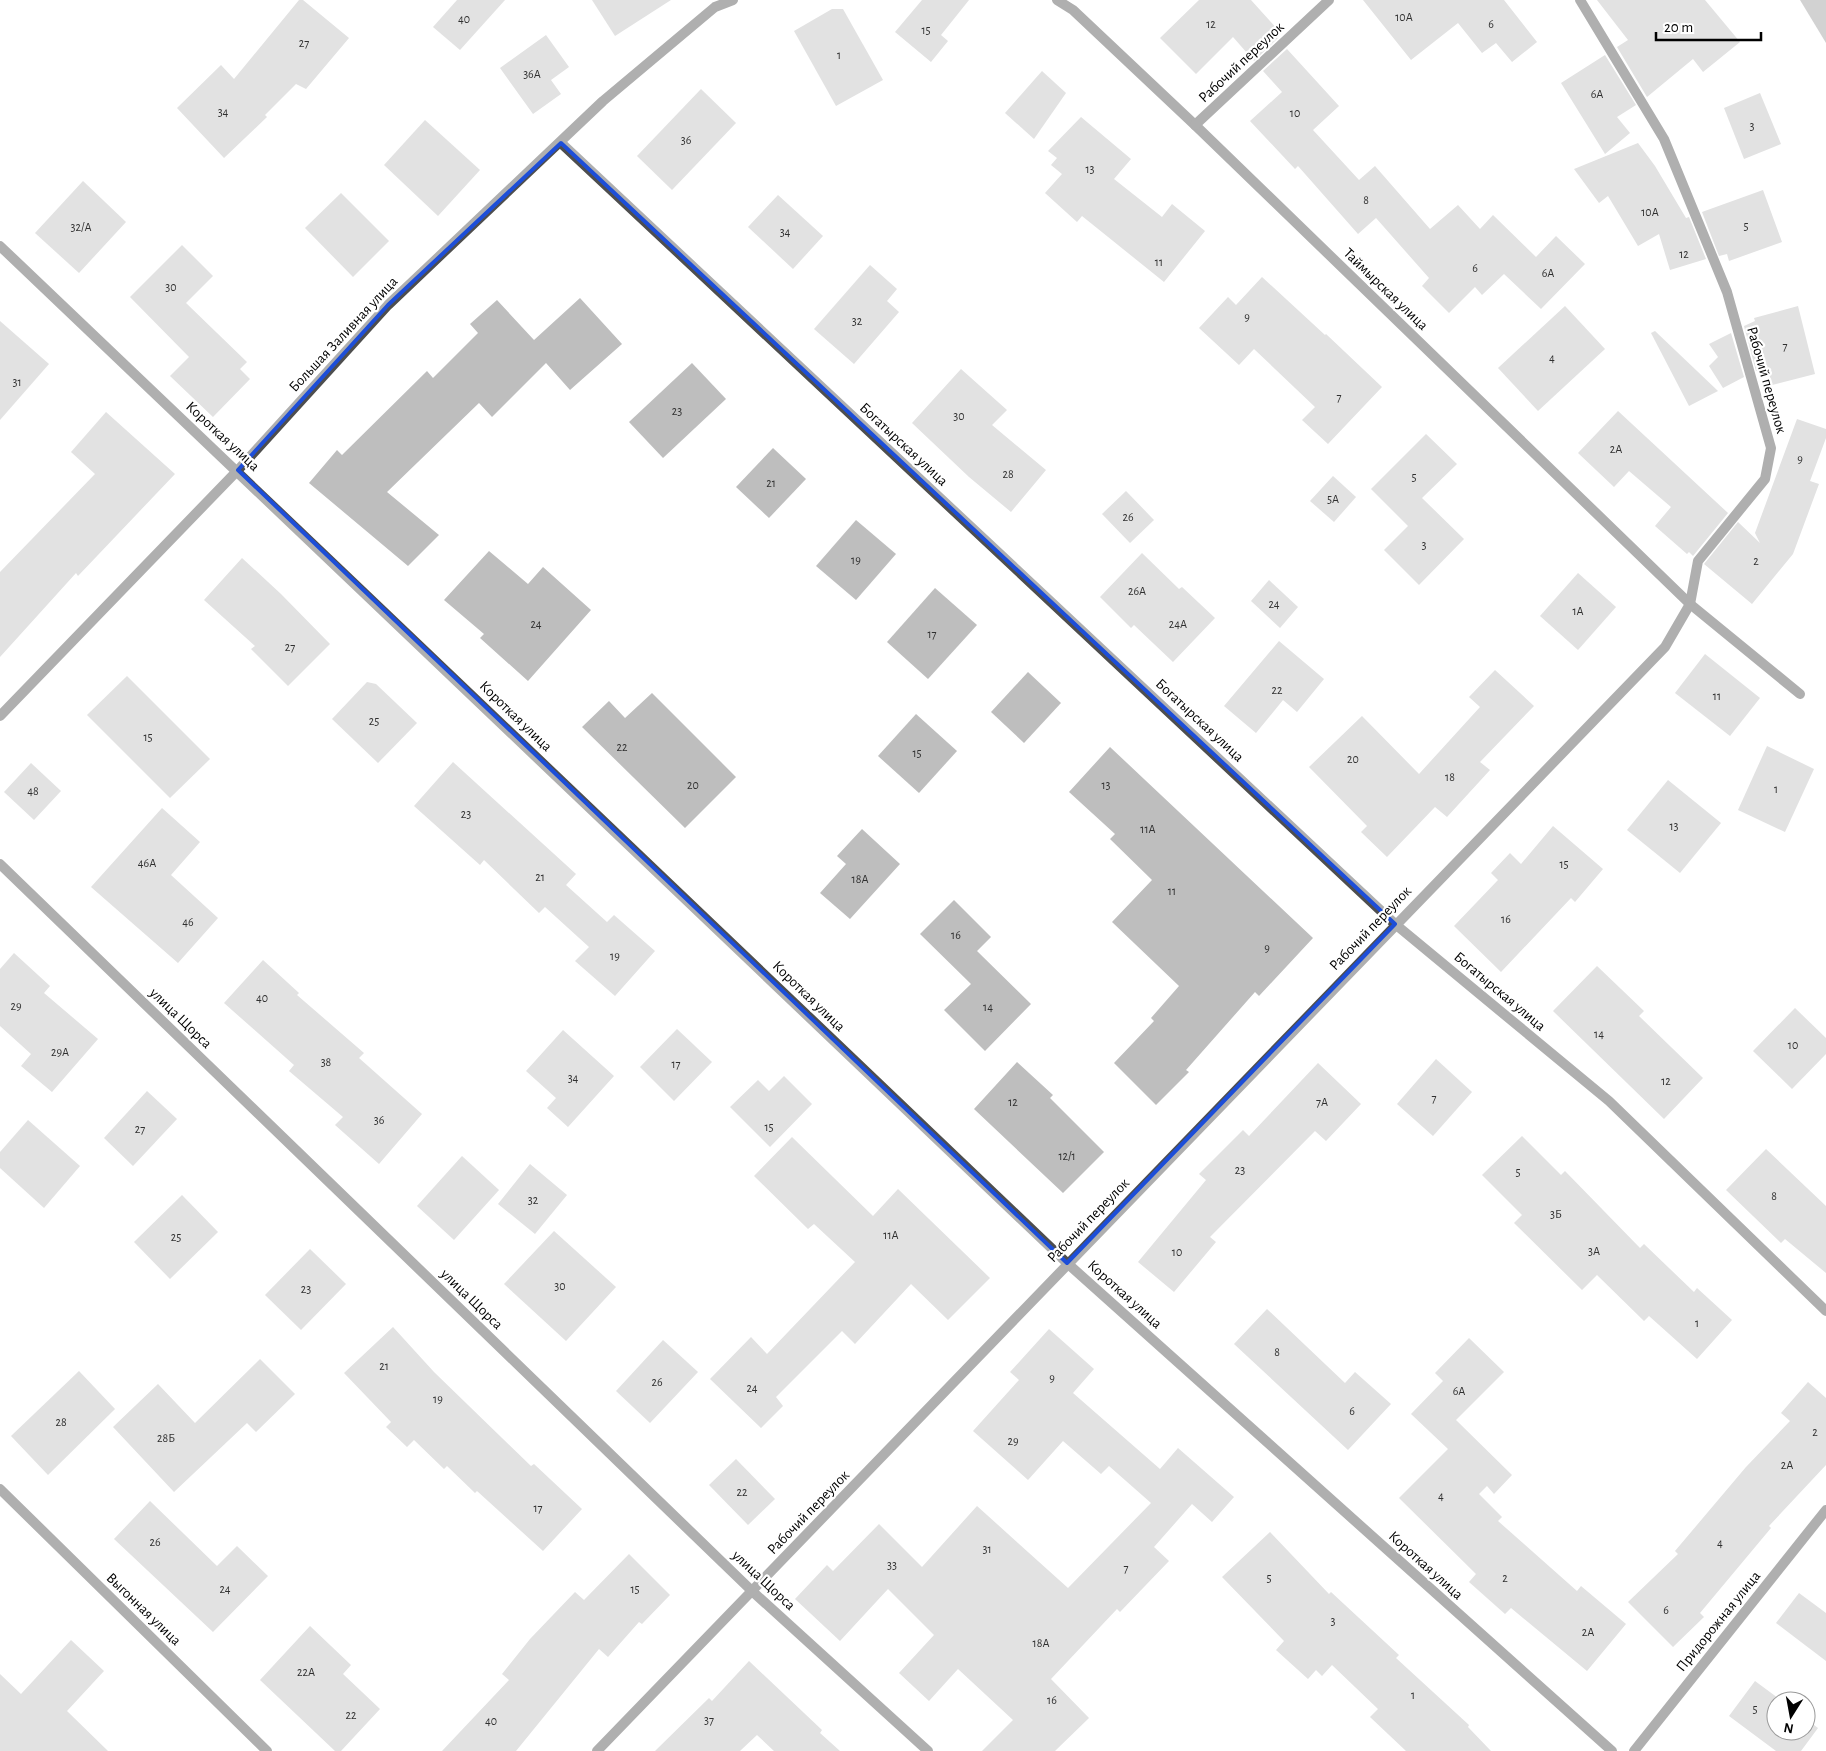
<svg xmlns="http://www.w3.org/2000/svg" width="1826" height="1751" viewBox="0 0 1826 1751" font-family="'Alegreya Sans',sans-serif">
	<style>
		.water { fill: #9c9c9c }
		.building { fill: #bebebe }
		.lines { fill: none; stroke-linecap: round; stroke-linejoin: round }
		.minor { stroke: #4e4e4e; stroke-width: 10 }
		.tertiary { stroke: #4e4e4e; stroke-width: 10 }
		.marked { fill: none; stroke: #1d4ed8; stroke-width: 4; stroke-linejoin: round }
		.labels { text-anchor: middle; stroke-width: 4.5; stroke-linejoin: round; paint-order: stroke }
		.number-label { font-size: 12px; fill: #303030 }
		.street-label { font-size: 15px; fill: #000; stroke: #fff }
	</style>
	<rect width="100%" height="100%" fill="#fff"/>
	<!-- water -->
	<path class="water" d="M1800,0H1826V43Z"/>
	<!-- building -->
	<g class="building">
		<path d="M299,0H303L349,38L306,89L296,84L265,115L267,117L224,158L177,108L221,65L234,79Z"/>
		<path d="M457,0H505L460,50L433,27Z"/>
		<path d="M592,0H671L615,36Z"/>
		<path d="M922,0H969L941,35L948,41L931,62L895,32Z"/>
		<path d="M1199,0H1251L1280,32L1275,36L1278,38L1254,61L1233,37L1196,74L1160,38Z"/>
		<path d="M1363,0H1504L1537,42L1512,62L1496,43L1482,53L1458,23L1411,60Z"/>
		<path d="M1597,0H1705L1740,42L1703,72L1693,59L1647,97L1617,47L1628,40Z"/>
		<path d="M832,9H843L883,80L836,106L794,31Z"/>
		<path d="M546,35L569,67L551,80L561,94L533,114L500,68Z"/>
		<path d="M1287,49L1339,106L1313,130L1359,180L1375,166L1430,229L1458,205L1480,229L1493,215L1536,257L1556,236L1585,264L1541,309L1504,274L1482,295L1475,287L1449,313L1422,286L1429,278L1376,218L1358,234L1298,166L1295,169L1250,121L1282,92L1263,71Z"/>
		<path d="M1605,55L1636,105L1617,117L1630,133L1605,154L1561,83Z"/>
		<path d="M1042,71L1066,93L1034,139L1005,113Z"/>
		<path d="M701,89L736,123L672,190L637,156Z"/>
		<path d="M1760,93L1781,144L1744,159L1724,108Z"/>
		<path d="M1081,117L1131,159L1114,179L1162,217L1172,204L1205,231L1164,282L1082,216L1077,222L1045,193L1062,174L1051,165L1057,158L1048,151Z"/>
		<path d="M425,120L480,170L438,216L384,165Z"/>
		<path d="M1638,143L1655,166L1686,218L1689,217L1706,259L1670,270L1659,234L1638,246L1608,196L1599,203L1574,169Z"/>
		<path d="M83,181L126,222L79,273L35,233Z"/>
		<path d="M1763,190L1782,242L1729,261L1727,254L1719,256L1702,212Z"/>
		<path d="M341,193L389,241L353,277L305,228Z"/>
		<path d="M778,195L823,236L793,269L748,227Z"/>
		<path d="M182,245L213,276L186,303L247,362L240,369L250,379L213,417L170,376L189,357L130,297Z"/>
		<path d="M870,265L897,289L887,301L899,312L854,364L814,329Z"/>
		<path d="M1262,277L1325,335L1326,334L1382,387L1328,444L1302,420L1315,407L1254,349L1239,365L1199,328L1228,297L1236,305Z"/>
		<path d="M580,298L622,344L570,390L546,363L492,417L479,403L387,492L439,535L408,566L309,483L337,450L342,455L427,371L433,378L478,333L470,324L497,300L534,340Z"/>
		<path d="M1565,306L1605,349L1538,411L1498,368Z"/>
		<path d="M1798,306L1815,374L1772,385L1767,366L1756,371L1744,326L1755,321L1754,318Z"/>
		<path d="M0,321L49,364L0,420Z"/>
		<path d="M1655,331L1718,391L1689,406L1651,333Z"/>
		<path d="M1731,333L1744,377L1723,388L1709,366L1718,357L1709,344Z"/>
		<path d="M692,363L726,399L663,458L629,422Z"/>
		<path d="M961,369L1007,410L992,425L1046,470L1011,512L969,477L912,423Z"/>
		<path d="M1618,411L1728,513L1693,556L1689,552L1687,554L1655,526L1671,507L1629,471L1614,487L1578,453Z"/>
		<path d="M106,412L175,474L78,576L76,573L0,657V572L95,474L71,452Z"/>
		<path d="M1797,419L1826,429V438L1810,481L1819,484L1793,554L1752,604L1704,564L1738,522L1760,543L1755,533Z"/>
		<path d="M1426,434L1457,464L1422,498L1464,539L1419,585L1384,550L1408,526L1371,489Z"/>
		<path d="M773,448L806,479L769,518L736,487Z"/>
		<path d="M1333,476L1356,497L1334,522L1310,501Z"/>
		<path d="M1126,491L1154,520L1130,543L1102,514Z"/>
		<path d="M856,520L896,554L856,600L816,566Z"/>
		<path d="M489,551L528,584L543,567L591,610L528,681L480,638L484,634L444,600Z"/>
		<path d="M1142,553L1179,589L1182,587L1215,618L1173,662L1134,625L1131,628L1100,597Z"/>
		<path d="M242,558L281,594L330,644L288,686L251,649L255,646L204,600Z"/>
		<path d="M1578,573L1616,607L1578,650L1540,616Z"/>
		<path d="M1269,580L1298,607L1280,628L1251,601Z"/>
		<path d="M935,588L977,625L928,679L887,642Z"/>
		<path d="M1279,641L1324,679L1297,712L1283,700L1256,733L1224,706Z"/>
		<path d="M1705,654L1760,698L1730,736L1675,693Z"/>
		<path d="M1495,670L1534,706L1480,762L1490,770L1447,817L1435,807L1387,857L1361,832L1367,826L1309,767L1362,716L1419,774L1480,707L1469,697Z"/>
		<path d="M1028,672L1061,703L1024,743L991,712Z"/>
		<path d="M127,676L210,759L170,798L87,715Z"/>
		<path d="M367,682L376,684L417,723L378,763L332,719Z"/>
		<path d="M652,693L736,777L685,828L582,727L609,701L625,718Z"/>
		<path d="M916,714L957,751L919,793L878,756Z"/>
		<path d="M1767,746L1814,769L1785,832L1738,810Z"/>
		<path d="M1110,747L1313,938L1259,996L1255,992L1186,1070L1189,1072L1156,1105L1114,1063L1154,1021L1151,1018L1179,986L1112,922L1152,880L1110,839L1115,834L1069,792Z"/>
		<path d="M453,762L576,874L566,885L607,922L614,915L655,951L615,996L575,961L589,947L545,907L539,913L484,860L480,865L414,806Z"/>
		<path d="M31,763L61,791L34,820L4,792Z"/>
		<path d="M1668,780L1721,823L1680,873L1627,830Z"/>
		<path d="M162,808L200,842L171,875L218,918L178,963L91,887Z"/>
		<path d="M1553,826L1603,869L1575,902L1571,898L1501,972L1454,926L1498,880L1491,873L1510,853L1521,864Z"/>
		<path d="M862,829L900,864L850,919L820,893L846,864L837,856Z"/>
		<path d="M954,900L991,937L977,951L1031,1004L985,1051L944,1010L971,984L920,934Z"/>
		<path d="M14,953L50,986L44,993L98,1039L52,1092L21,1066L31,1054L0,1026V969Z"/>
		<path d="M263,960L299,993L297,995L364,1053L359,1058L422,1114L379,1164L335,1125L343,1117L289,1071L294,1065L224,1003Z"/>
		<path d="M1597,966L1644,1011L1639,1016L1703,1078L1664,1119L1553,1011Z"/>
		<path d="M1795,1008L1826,1038V1054L1792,1089L1753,1051Z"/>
		<path d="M677,1029L712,1062L674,1101L640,1067Z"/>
		<path d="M563,1030L614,1076L568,1127L547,1108L556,1098L526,1071Z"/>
		<path d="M1436,1059L1472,1092L1433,1136L1397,1104Z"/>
		<path d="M1017,1062L1053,1095L1050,1098L1104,1152L1063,1193L974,1109Z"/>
		<path d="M1318,1063L1361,1104L1326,1141L1315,1131L1210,1237L1216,1242L1174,1292L1138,1262L1206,1180L1199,1174L1243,1130L1249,1136Z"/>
		<path d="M784,1076L812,1104L770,1147L730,1107L758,1080L769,1091Z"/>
		<path d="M147,1091L177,1119L133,1166L104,1138Z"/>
		<path d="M28,1120L80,1166L44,1208L0,1168V1152Z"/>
		<path d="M1522,1136L1561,1175L1565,1171L1640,1248L1644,1244L1694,1292L1697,1288L1732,1320L1697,1359L1649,1316L1644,1321L1597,1275L1582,1290L1514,1223L1522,1215L1482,1175Z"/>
		<path d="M792,1137L873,1216L898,1189L990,1278L948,1320L911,1284L855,1344L842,1331L776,1397L783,1406L761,1428L710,1379L751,1337L767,1354L855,1262L814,1224L808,1229L754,1176Z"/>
		<path d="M1766,1149L1826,1206V1273L1785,1239L1781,1243L1726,1190Z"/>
		<path d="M462,1156L499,1190L454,1240L417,1206Z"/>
		<path d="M530,1164L567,1195L535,1234L498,1204Z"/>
		<path d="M182,1195L218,1232L170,1279L134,1242Z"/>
		<path d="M554,1231L616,1287L566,1341L504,1284Z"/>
		<path d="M310,1249L346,1284L301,1330L265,1295Z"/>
		<path d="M1267,1309L1345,1383L1355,1372L1391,1404L1348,1450L1234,1344Z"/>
		<path d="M393,1327L434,1372L531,1466L534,1464L582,1509L543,1551L477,1491L475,1493L447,1466L444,1469L414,1440L407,1447L386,1427L391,1422L344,1373Z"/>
		<path d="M1049,1329L1094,1369L1073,1393L1160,1469L1178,1448L1234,1497L1212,1522L1192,1504L1154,1547L1169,1561L1120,1612L1117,1609L1051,1679L1089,1718L1055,1751H982L1013,1720L958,1669L929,1701L899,1673L934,1635L888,1589L840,1641L795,1599L827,1565L833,1571L879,1524L922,1567L977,1506L1068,1588L1151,1503L1109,1466L1101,1474L1063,1441L1028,1480L973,1431L1019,1380L1010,1372Z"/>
		<path d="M1469,1338L1504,1372L1456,1420L1512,1475L1494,1494L1487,1486L1479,1494L1502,1517L1498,1521L1577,1591L1581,1586L1626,1624L1587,1671L1511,1608L1505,1614L1469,1582L1476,1574L1399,1498L1448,1449L1411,1414L1443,1381L1435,1373Z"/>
		<path d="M663,1340L698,1372L650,1423L616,1391Z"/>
		<path d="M260,1359L295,1394L256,1432L247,1423L174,1492L113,1427L158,1384L195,1423Z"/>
		<path d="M79,1371L115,1409L48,1475L11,1436Z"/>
		<path d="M1808,1382L1826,1398V1465L1769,1526L1771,1528L1700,1613L1704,1617L1673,1647L1628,1602L1678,1554L1675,1551L1746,1467L1790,1421L1781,1413Z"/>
		<path d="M736,1459L775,1499L748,1525L709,1485Z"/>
		<path d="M150,1501L217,1566L237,1546L268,1576L213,1632L114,1539Z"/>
		<path d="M1270,1532L1329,1594L1331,1592L1399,1655L1396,1658L1469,1725L1468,1727L1491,1751H1406L1370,1717L1378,1709L1332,1665L1322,1676L1316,1670L1308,1679L1276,1650L1284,1641L1222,1577Z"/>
		<path d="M629,1554L670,1595L642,1624L639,1622L608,1657L599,1649L516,1751H442L509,1680L502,1674L530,1639L575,1592L584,1600Z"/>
		<path d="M1799,1593L1826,1613V1661L1776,1623Z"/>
		<path d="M310,1626L351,1665L343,1674L380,1709L341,1751H335L260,1680Z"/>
		<path d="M71,1640L104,1671L67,1711L108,1751H0V1674L21,1694Z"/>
		<path d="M749,1661L822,1730L820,1733L840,1751H774L757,1735L740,1751H655L709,1698L712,1701Z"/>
		<path d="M1755,1681L1782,1701H1776V1731H1806V1719L1818,1728L1801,1751H1776L1729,1716Z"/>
	</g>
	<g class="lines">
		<!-- minor -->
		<g class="minor">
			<path d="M1057,0L1073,10L1195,125L1690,604L1800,694"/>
			<path d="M1195,125L1329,0"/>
			<path d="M561,143L1395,924L1609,1101L1826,1311"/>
			<path d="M0,246L1067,1263L1612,1751"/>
			<path d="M0,716L238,470L388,305L603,101L715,7L733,0"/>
			<path d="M0,864L752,1591L928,1751"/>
			<path d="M597,1751L1665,647L1690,604L1698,561L1765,479L1771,448L1727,292L1664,139L1580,0"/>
			<path d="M1634,1751L1826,1510"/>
		</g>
		<!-- tertiary -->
		<path class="tertiary" d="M0,1489L267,1751"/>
	</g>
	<!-- marked area -->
	<path d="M0 0H1826V1751H0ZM561,143L1395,924L1067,1263L238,470L388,305Z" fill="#fff" fill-opacity=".55" fill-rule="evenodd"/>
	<path class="marked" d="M561,143L1395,924L1067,1263L238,470L388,305Z"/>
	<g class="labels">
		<!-- number labels -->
		<g class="number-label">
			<text x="1404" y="21">10А</text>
			<text x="464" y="23">40</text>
			<text x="1211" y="28">12</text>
			<text x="1491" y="28">6</text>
			<text x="926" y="34">15</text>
			<text x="304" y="47">27</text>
			<text x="839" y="59">1</text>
			<text x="532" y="78">36А</text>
			<text x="1597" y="98">6А</text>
			<text x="223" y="116">34</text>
			<text x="1295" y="117">10</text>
			<text x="1752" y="130">3</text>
			<text x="686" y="144">36</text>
			<text x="1090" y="173">13</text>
			<text x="1366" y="204">8</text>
			<text x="1650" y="216">10А</text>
			<text x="1746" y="230">5</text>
			<text x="81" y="231">32/А</text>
			<text x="785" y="236">34</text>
			<text x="1684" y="258">12</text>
			<text x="1159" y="266">11</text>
			<text x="1475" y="272">6</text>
			<text x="1548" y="277">6А</text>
			<text x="171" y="291">30</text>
			<text x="1247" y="321">9</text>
			<text x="857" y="325">32</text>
			<text x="1785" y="350">7</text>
			<text x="1552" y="362">4</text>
			<text x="17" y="386">31</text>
			<text x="1339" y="401">7</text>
			<text x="677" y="415">23</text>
			<text x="959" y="420">30</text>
			<text x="1616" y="453">2А</text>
			<text x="1800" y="463">9</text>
			<text x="1008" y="478">28</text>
			<text x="1414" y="481">5</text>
			<text x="771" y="487">21</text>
			<text x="1333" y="503">5А</text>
			<text x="1128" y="521">26</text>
			<text x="1424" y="549">3</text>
			<text x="856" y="564">19</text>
			<text x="1756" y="565">2</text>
			<text x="1137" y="595">26А</text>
			<text x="1274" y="608">24</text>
			<text x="1578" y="615">1А</text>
			<text x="536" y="628">24</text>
			<text x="1178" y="628">24А</text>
			<text x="932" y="638">17</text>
			<text x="290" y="651">27</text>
			<text x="1277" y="694">22</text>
			<text x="1717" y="700">11</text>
			<text x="374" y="725">25</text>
			<text x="148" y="741">15</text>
			<text x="622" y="751">22</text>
			<text x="917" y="757">15</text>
			<text x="1353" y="763">20</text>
			<text x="1450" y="781">18</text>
			<text x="693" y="789">20</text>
			<text x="1106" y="789">13</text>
			<text x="1776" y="793">1</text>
			<text x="33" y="795">48</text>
			<text x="466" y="818">23</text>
			<text x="1674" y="830">13</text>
			<text x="1148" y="833">11А</text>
			<text x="147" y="867">46А</text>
			<text x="1564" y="868">15</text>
			<text x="540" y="881">21</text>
			<text x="860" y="883">18А</text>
			<text x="1172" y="895">11</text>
			<text x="1506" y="923">16</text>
			<text x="188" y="926">46</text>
			<text x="956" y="939">16</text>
			<text x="1267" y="952">9</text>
			<text x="615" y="960">19</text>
			<text x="262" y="1002">40</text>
			<text x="16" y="1010">29</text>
			<text x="988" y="1011">14</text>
			<text x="1599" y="1038">14</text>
			<text x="1793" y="1049">10</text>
			<text x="60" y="1056">29А</text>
			<text x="326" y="1066">38</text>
			<text x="676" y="1068">17</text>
			<text x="573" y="1082">34</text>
			<text x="1666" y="1085">12</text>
			<text x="1434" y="1102">7</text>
			<text x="1013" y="1106">12</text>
			<text x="1322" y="1106">7А</text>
			<text x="379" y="1124">36</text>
			<text x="769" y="1131">15</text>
			<text x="140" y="1133">27</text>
			<text x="1067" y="1160">12/1</text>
			<text x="1240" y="1174">23</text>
			<text x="1518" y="1176">5</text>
			<text x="1774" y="1200">8</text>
			<text x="533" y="1204">32</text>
			<text x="1556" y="1218">3Б</text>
			<text x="891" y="1239">11А</text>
			<text x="176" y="1241">25</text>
			<text x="1594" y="1255">3А</text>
			<text x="1177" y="1256">10</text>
			<text x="560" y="1290">30</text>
			<text x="306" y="1293">23</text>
			<text x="1697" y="1327">1</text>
			<text x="1277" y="1356">8</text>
			<text x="384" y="1370">21</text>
			<text x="1052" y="1382">9</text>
			<text x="657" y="1386">26</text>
			<text x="752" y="1392">24</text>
			<text x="1459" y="1395">6А</text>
			<text x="438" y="1403">19</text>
			<text x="1352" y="1415">6</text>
			<text x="61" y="1426">28</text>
			<text x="1815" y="1436">2</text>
			<text x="166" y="1442">28Б</text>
			<text x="1013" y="1445">29</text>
			<text x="1787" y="1469">2А</text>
			<text x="742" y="1496">22</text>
			<text x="1441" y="1500">4</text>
			<text x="538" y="1512">17</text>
			<text x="155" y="1546">26</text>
			<text x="1720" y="1547">4</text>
			<text x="987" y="1553">31</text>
			<text x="892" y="1569">33</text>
			<text x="1126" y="1572">7</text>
			<text x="1269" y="1582">5</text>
			<text x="1505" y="1582">2</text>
			<text x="225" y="1593">24</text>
			<text x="635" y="1593">15</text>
			<text x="1666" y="1614">6</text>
			<text x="1333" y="1625">3</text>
			<text x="1588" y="1636">2А</text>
			<text x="1041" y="1647">18А</text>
			<text x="306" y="1676">22А</text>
			<text x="1413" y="1699">1</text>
			<text x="1052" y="1704">16</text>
			<text x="1755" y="1713">5</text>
			<text x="351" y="1719">22</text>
			<text x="709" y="1724">37</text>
			<text x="491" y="1725">40</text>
		</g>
		<!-- street labels -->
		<g class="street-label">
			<text transform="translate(1241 62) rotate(-43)" y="5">Рабочий переулок</text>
			<text transform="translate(1386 289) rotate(44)" y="5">Таймырская улица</text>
			<text transform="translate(343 334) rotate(-47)" y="5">Большая Заливная улица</text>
			<text transform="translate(1767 380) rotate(74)" y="5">Рабочий переулок</text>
			<text transform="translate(223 436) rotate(43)" y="5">Короткая улица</text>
			<text transform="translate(904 444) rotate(43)" y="5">Богатырская улица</text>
			<text transform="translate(516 716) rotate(44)" y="5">Короткая улица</text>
			<text transform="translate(1200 720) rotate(43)" y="5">Богатырская улица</text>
			<text transform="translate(1370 928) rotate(-46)" y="5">Рабочий переулок</text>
			<text transform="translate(1500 991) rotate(40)" y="5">Богатырская улица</text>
			<text transform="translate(809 996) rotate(44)" y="5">Короткая улица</text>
			<text transform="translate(181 1018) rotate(44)" y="5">улица Щорса</text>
			<text transform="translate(1088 1220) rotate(-46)" y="5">Рабочий переулок</text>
			<text transform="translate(1125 1294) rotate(42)" y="5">Короткая улица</text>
			<text transform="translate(472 1299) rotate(44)" y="5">улица Щорса</text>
			<text transform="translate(808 1512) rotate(-46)" y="5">Рабочий переулок</text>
			<text transform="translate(1426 1565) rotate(42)" y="5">Короткая улица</text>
			<text transform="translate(764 1580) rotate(43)" y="5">улица Щорса</text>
			<text transform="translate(144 1609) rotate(44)" y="5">Выгонная улица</text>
			<text transform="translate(1718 1621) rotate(-51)" y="5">Придорожная улица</text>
		</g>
	</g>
	<!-- north arrow -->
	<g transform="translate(1791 1716) rotate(191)"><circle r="24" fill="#ffffff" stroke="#999999"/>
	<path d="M0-4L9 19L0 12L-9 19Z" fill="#000000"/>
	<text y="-8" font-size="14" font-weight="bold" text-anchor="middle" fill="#000000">N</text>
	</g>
	<!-- scale -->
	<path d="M1656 32v8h105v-8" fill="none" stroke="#000000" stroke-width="2.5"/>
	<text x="1664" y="32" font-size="15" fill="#000000" stroke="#ffffff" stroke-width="4" paint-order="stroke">20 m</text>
</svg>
